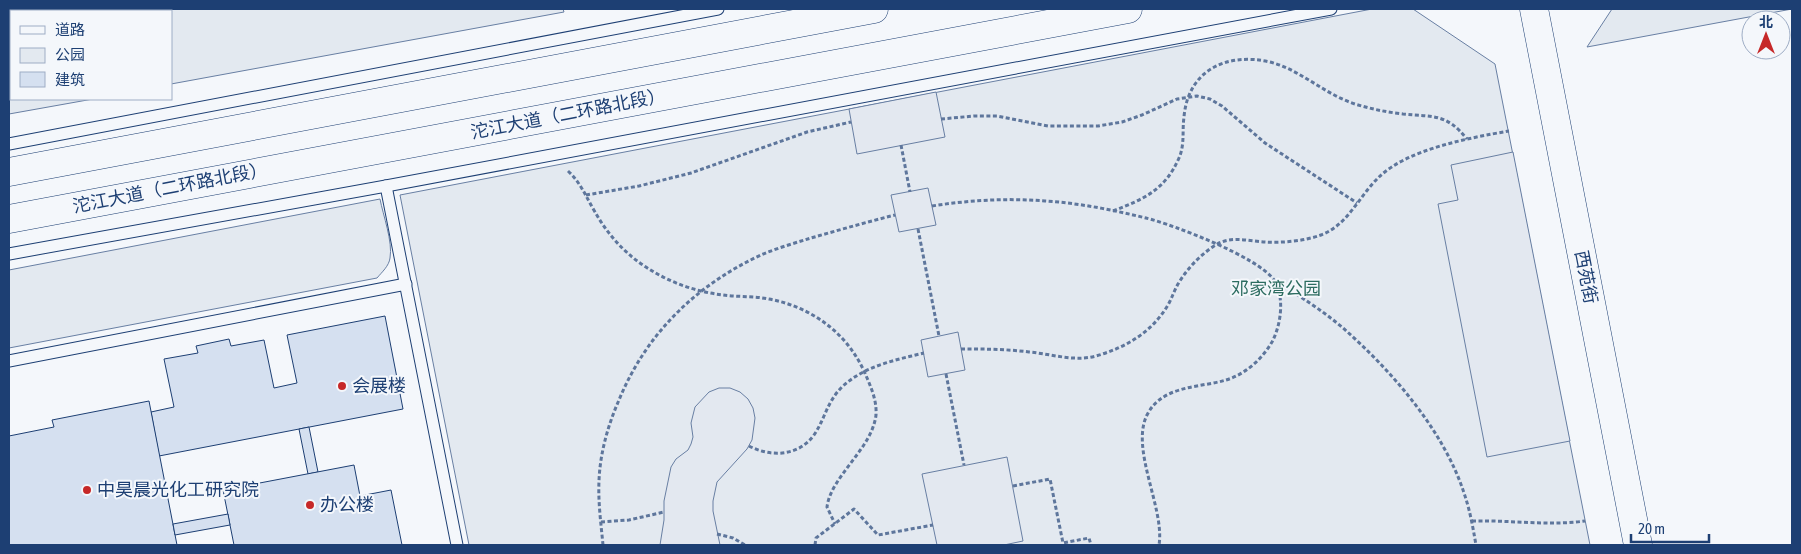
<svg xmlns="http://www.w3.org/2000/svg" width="1801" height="554" viewBox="0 0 1801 554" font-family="'Asap Condensed','Noto Sans SC',sans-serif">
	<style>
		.green { fill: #e3e9f0; stroke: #687fa3 }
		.parking { fill: #e3e8f0; stroke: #687fa3 }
		.building { fill: #d5e0f0; stroke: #1d3f73 }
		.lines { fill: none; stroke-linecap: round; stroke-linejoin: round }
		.lane-casing { stroke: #1d3f73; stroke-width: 13 }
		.secondary-casing { stroke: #1d3f73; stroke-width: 29 }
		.highway-casing { stroke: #1d3f73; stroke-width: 29 }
		.path { stroke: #5e769c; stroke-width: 3; stroke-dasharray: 4 2.5; stroke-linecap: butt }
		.lane { stroke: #f4f7fb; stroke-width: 11 }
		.secondary { stroke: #f4f7fb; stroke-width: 28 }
		.highway { stroke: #f4f7fb; stroke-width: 28 }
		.poi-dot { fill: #c62828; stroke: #f4f7fb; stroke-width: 2 }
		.labels { text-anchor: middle; stroke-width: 4; stroke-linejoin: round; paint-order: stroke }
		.street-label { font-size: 18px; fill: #1d3f73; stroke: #f4f7fb }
		.park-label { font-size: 18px; fill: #2c6c60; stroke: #f4f7fb }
		.poi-label { font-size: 18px; fill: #1d3f73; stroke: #f4f7fb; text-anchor: start }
	</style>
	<rect width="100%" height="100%" fill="#f4f7fb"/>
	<!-- green -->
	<g class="green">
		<path d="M9,9H563L564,12L171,84V11H11V99H93L9,114Z"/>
		<path d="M1372,9H1413L1495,64L1590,545H469L400,195Z"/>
		<path d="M1612,9H1792L1587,47Z"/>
		<path d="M380,199C383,215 393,242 390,258C389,266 382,272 377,278L9,348V270Z"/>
	</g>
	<!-- parking -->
	<g class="parking">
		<path d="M936,92L945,137L857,154L849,109Z"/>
		<path d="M1513,152L1570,441L1487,457L1438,204L1458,200L1451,165Z"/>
		<path d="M928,188L936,225L899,232L891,195Z"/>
		<path d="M958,332L965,370L928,377L921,340Z"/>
		<path d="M719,388H730L740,392L748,399L753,408L755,418L752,440L747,449L717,482L713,501V511L720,545H660L664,520V501L671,467L676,459L688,450L691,444L693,437L691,423L695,407L709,392Z"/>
		<path d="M1007,457L1023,541L1004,545H937L922,474Z"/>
	</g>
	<!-- building -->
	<g class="building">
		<path d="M385,316L403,409L159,456L151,412L174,407L164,359L198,353L196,346L229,339L231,346L264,340L274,388L297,383L287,335Z"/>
		<path d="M149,401L177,545H9V436L54,427L52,420Z"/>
		<path d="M309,427L318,472L308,474L299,429Z"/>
		<path d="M354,465L360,496L391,490L402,545H234L223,490Z"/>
		<path d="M228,514L230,525L175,535L173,524Z"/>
	</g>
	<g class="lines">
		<!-- lane casing -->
		<g class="lane-casing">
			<g id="lane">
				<path d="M9,144L718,9"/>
				<path d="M386,186L457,545"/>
				<path d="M9,254L386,186L1331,9"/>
				<path d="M9,361L406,284"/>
			</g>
		</g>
		<!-- secondary casing -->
		<g class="secondary-casing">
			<path id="secondary" d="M1534,9L1638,545"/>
		</g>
		<!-- highway casing -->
		<g class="highway-casing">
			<g id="highway">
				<path d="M9,172L874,9"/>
				<path d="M9,219L1128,9"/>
			</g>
		</g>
		<!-- path -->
		<g class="path">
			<path d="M941,119L974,116H997L1048,126H1098L1122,122L1142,115L1177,99L1197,96L1210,99L1222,106L1265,143L1357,203"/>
			<path d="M901,145L910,192"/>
			<path d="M568,171C581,183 586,197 595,212C608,235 626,255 649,269C671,283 697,292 723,295C738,297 754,296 769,299C811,307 846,332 864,371C870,385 877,399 876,415C872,449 831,476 827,507L835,524"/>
			<path d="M586,195L639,186L691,173L807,132L851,122"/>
			<path d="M932,206C970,200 1008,198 1045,201C1079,203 1113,210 1146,218C1174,225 1258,257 1274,280C1285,297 1281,325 1272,342C1262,359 1246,374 1226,380C1199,388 1162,385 1147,415C1130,449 1165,509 1159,545"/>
			<path d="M1113,211C1144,199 1165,190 1179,158C1185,144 1182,131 1184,117C1188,70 1227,52 1270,62C1301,70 1324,94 1355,104C1371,109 1386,112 1403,114C1433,117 1446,113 1467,139"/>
			<path d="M918,229L939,336"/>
			<path d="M1274,280C1298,295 1322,310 1343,328C1392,371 1444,431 1464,493C1470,510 1473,528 1476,545"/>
			<path d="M961,349C984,349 1007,349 1029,352C1052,354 1074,362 1096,356C1127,347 1152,332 1168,305C1172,298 1174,291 1178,284C1187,269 1199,256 1214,246C1230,235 1248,241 1265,242C1283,243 1304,241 1321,235C1348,225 1359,196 1379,177C1408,149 1469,138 1509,131"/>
			<path d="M946,374L964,465"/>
			<path d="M749,446C770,457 798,457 814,435C825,419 827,401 843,386C865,366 895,360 924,353"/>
			<path d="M1013,486L1050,479L1063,543L1089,538L1091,545"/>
			<path d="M1472,521C1510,520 1548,526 1585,521"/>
			<path d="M601,522L629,520L664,512"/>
			<path d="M717,534L733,538L745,545"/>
			<path d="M603,545C601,524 598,502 599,481C600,453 608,425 619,400C646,334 696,285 761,255C777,248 795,243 811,238C839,230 867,222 895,215"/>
			<path d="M815,545L816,538L854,509L878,535L933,525"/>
		</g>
		<!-- lane -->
		<use href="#lane" class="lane"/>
		<!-- secondary -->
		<use href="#secondary" class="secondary"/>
		<!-- highway -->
		<use href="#highway" class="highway"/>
	</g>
	<!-- markers -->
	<g class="poi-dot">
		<circle cx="342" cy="386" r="5"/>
		<circle cx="87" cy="490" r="5"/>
		<circle cx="310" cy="505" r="5"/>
	</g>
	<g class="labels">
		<!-- street labels -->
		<g class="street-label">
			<text transform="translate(568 114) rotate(-11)" y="6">沱江大道（二环路北段）</text>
			<text transform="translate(170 188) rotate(-11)" y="6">沱江大道（二环路北段）</text>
			<text transform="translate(1586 277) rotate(79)" y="6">西苑街</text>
		</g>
		<!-- park labels -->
		<g class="park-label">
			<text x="1276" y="295">邓家湾公园</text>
		</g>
		<!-- poi labels -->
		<g class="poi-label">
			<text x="352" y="392">会展楼</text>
			<text x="97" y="496">中昊晨光化工研究院</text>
			<text x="320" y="511">办公楼</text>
		</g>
	</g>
	<!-- border -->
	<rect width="1801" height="554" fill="none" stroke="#1d3f73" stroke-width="20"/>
	<!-- legend -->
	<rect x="10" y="10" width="162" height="90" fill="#f4f7fb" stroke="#9eadc5"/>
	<rect x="20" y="26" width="25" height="8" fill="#f4f7fb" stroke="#9eadc5"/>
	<text x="55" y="35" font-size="15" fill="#1d3f73">道路</text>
	<rect x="20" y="48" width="25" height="15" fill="#e3e9f0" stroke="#9eadc5"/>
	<text x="55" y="60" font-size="15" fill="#1d3f73">公园</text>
	<rect x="20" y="72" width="25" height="15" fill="#d5e0f0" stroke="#9eadc5"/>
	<text x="55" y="85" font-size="15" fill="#1d3f73">建筑</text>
	<!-- north arrow -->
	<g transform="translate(1766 35)"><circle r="24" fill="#f4f7fb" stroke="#9eadc5"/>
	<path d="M0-4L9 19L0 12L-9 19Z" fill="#c62828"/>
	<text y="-8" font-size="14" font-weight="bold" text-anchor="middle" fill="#1d3f73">北</text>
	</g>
	<!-- scale -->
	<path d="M1631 534v8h78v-8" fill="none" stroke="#1d3f73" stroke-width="2.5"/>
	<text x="1638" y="534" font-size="15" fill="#1d3f73" stroke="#f4f7fb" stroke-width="4" paint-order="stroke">20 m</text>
</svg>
